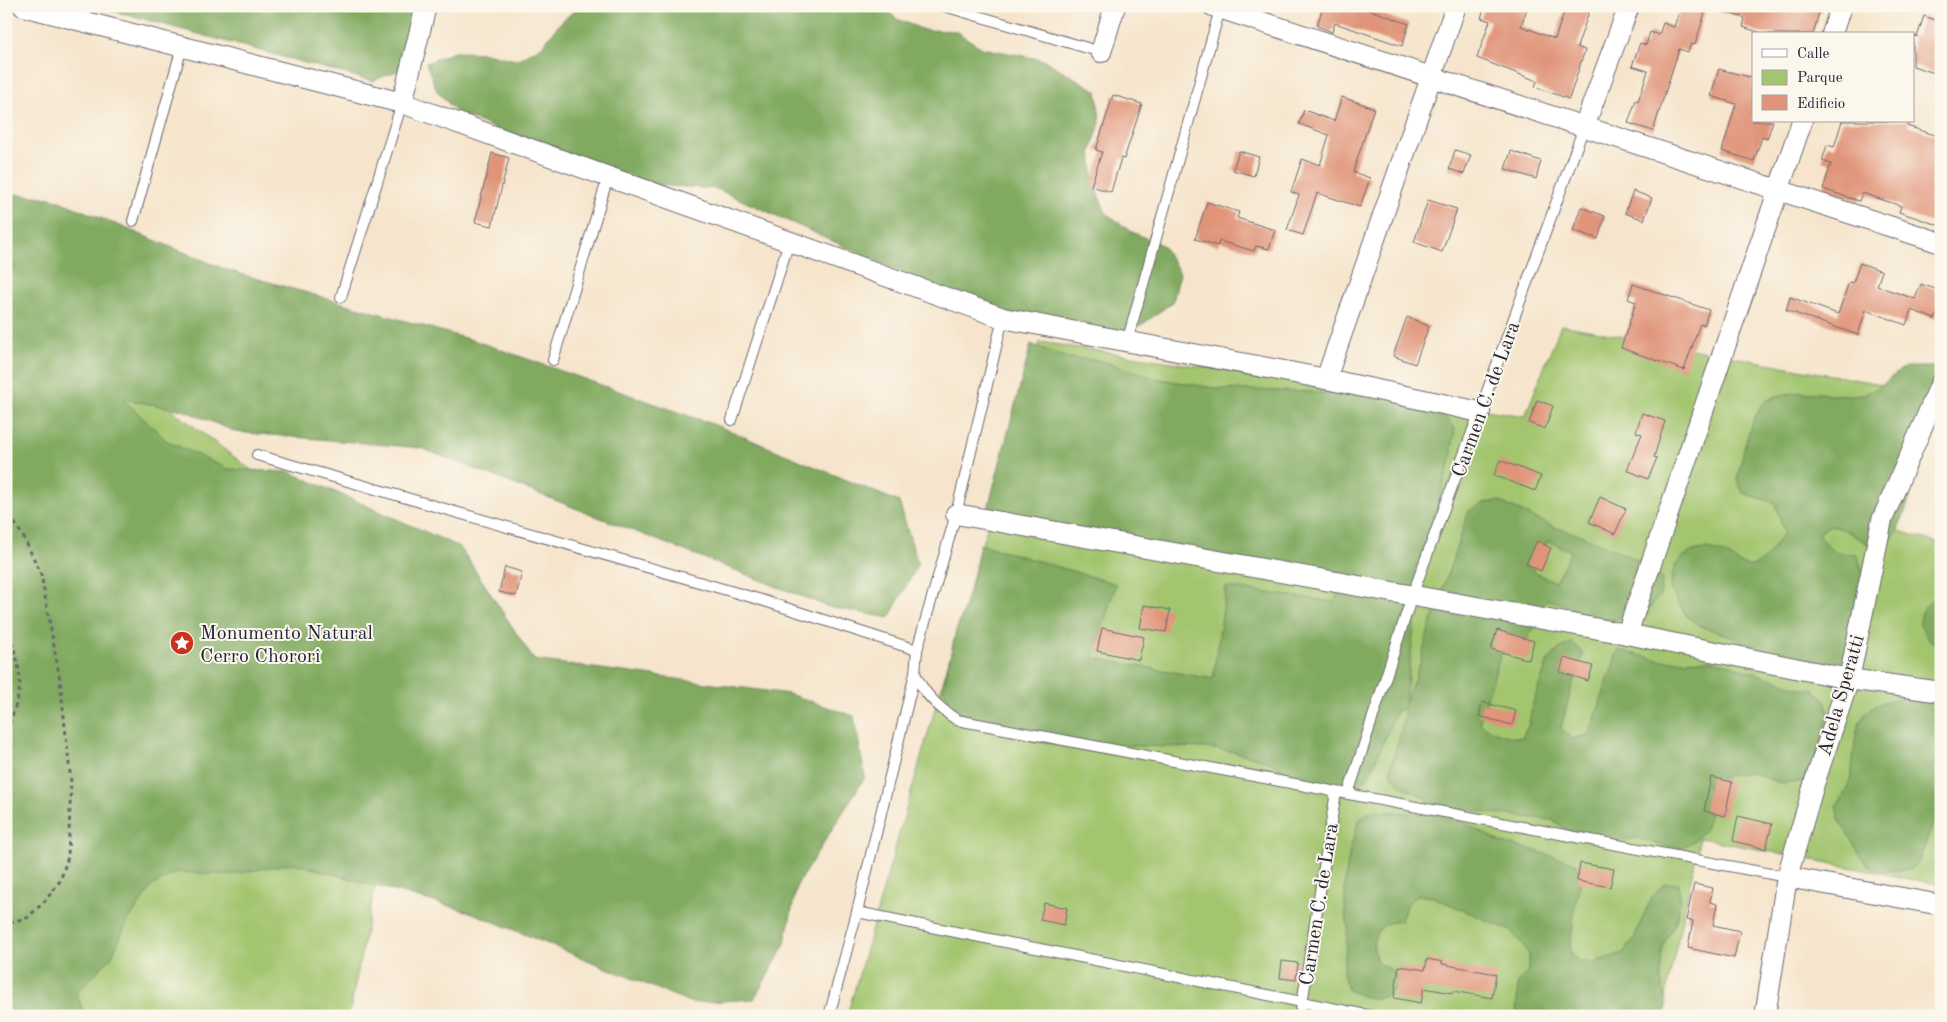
<svg xmlns="http://www.w3.org/2000/svg" width="1947" height="1022" viewBox="0 0 1947 1022" font-family="'Old Standard TT',serif">
	<style>
		.green { fill: #a2c56e; stroke: #627454 }
		.forest { fill: #81aa61; stroke: #52664e; fill-rule: evenodd }
		.building { fill: #e09479 }
		.lines { fill: none; stroke-linecap: round; stroke-linejoin: round }
		.lane-casing { stroke: #6c666e; stroke-width: 12 }
		.street-casing { stroke: #6c666e; stroke-width: 22 }
		.path { stroke: #6c666e; stroke-width: 3; stroke-dasharray: 4 4; stroke-linecap: butt }
		.lane { stroke: #fff; stroke-width: 10 }
		.street { stroke: #fff; stroke-width: 20 }
		.labels { text-anchor: middle; stroke-width: 4; stroke-linejoin: round; paint-order: stroke }
		.street-label { font-size: 20px; fill: #22223b; stroke: #fbf7ec }
		.poi-label { font-size: 20px; fill: #22223b; stroke: #fbf7ec; text-anchor: start }
	</style>
	<rect width="100%" height="100%" fill="#fbf7ec"/>
	<filter id="ink" filterUnits="userSpaceOnUse"><feTurbulence type="fractalNoise" baseFrequency=".02" numOctaves="2"/><feDisplacementMap in="SourceGraphic" scale="10" xChannelSelector="R" yChannelSelector="G"/><feConvolveMatrix kernelMatrix="1 2 1 2 8 2 1 2 1" color-interpolation-filters="sRGB"/></filter>
	<filter id="wash" filterUnits="userSpaceOnUse"><feTurbulence type="fractalNoise" baseFrequency=".0096" numOctaves="4" result="noise"/><feDisplacementMap in="SourceGraphic" scale="20" xChannelSelector="R" yChannelSelector="G"/><feGaussianBlur stdDeviation="1.12" result="paint"/><feColorMatrix in="noise" values="0 0 0 0 0 0 0 0 0 0 0 0 0 0 0 0 0 1.4 0 .05"/><feComposite in="paint" operator="in"/></filter>
	<g filter="url(#wash)">
		<rect width="100%" height="100%" fill="#f6e5cc"/>
		<!-- green -->
		<g class="green">
			<path d="M1561,325L1929,393L1880,525L1941,544V885L1700,838L1661,1016H847L1040,342L1525,416Z"/>
			<path d="M87,346L315,518L399,767L350,1010L347,1016H6Z"/>
		</g>
		<!-- forest -->
		<g class="forest">
			<path d="M95,6H418L402,69L372,81Z"/>
			<path d="M580,6H881L897,19L924,30L955,31L982,48L1044,60L1097,91L1100,123L1091,152L1094,184L1106,213L1132,232L1162,245L1180,273L1173,302L1122,339L1089,346L915,280L888,266L717,189L625,183L456,112L437,91L426,63L454,52L485,53L516,60L542,46L561,22Z"/>
			<path d="M6,193L52,198L227,270L479,342L718,426L899,502L918,564L889,618L829,607L421,448L236,432L183,410L123,399L167,441L228,469L290,472L460,547L534,660L789,694L854,716L865,777L797,885L784,947L754,999L692,1003L470,912L293,863L230,875L176,872L152,886L128,921L111,958L76,993L85,1016H6Z"/>
			<path d="M1031,344L1068,358L1098,360L1159,379L1220,389L1312,392L1403,397L1434,404L1455,428L1451,459L1423,552L1405,704L1420,663L1428,632L1469,511L1483,503L1498,501L1554,527L1583,536L1654,567L1662,580L1660,595L1650,608L1637,616L1607,620L1591,618L1564,604L1547,600L1537,612L1535,626L1527,640L1501,654L1479,723C1493,733 1505,736 1522,738L1529,724L1532,706L1548,661L1559,649L1573,642L1583,654L1573,683L1561,728L1572,739L1588,735L1594,721L1618,650L1662,661L1710,660L1725,663L1799,688L1815,690L1825,700L1829,714L1811,774L1799,782L1783,784L1753,773H1737L1708,783L1710,813L1705,829L1695,840L1683,847H1667L1637,838L1622,840L1608,845L1578,837L1552,820L1441,807L1399,784L1390,771C1394,749 1405,730 1404,707L1396,712L1370,774L1350,797L1293,775L1265,760L1235,752L1206,748L1049,743L960,715L943,690L956,630L968,603L980,544L1116,584L1093,658L1213,679L1226,587L1335,602L1341,579L987,512ZM1548,541L1571,551L1555,582L1532,571Z"/>
			<path d="M1905,367H1938L1941,370V415L1937,419L1925,448L1916,460L1908,504L1897,532L1887,544L1872,546L1845,530L1830,525L1818,534C1829,552 1836,553 1857,555L1866,583L1851,669L1836,668L1822,662L1773,653L1698,625L1686,615L1670,588C1671,583 1672,577 1673,572C1680,550 1705,544 1724,554C1734,558 1740,567 1752,566C1765,564 1775,543 1784,533L1775,503L1743,493L1737,480C1741,461 1750,417 1763,404C1776,392 1801,392 1818,393C1834,394 1852,397 1867,393C1882,388 1892,375 1905,367Z"/>
			<path d="M1934,599H1941V640L1935,644L1929,639L1920,625C1920,613 1924,605 1934,599Z"/>
			<path d="M1905,697L1941,698V813L1936,816L1920,858L1910,870L1880,871L1866,864L1840,822L1836,807C1842,798 1847,790 1850,780C1857,755 1849,720 1875,706C1884,701 1895,699 1905,697Z"/>
			<path d="M1371,811L1449,815L1502,843L1532,850L1576,863L1582,876L1575,905L1570,951L1578,962H1594L1623,953L1633,940L1652,897L1664,884L1679,883C1681,899 1680,911 1674,926C1668,938 1664,939 1662,954C1661,963 1660,976 1662,985C1665,998 1668,1002 1665,1016H1516L1518,982L1529,970V955L1520,941L1509,930L1433,897L1417,895L1406,906L1401,921C1397,922 1390,922 1386,924C1370,933 1373,949 1377,963L1390,969L1400,981C1386,1004 1370,1001 1348,990L1343,974L1348,927L1345,912V881L1350,849L1359,820Z"/>
		</g>
		<g id="blocks">
			<!-- building -->
			<g class="building">
				<path d="M1323,6H1359L1409,24L1402,46L1335,23L1332,32L1317,26Z"/>
				<path d="M1485,6H1528L1521,26L1555,39L1566,6H1591L1577,47L1585,50L1569,99L1535,87L1537,81L1477,58L1490,21L1481,18Z"/>
				<path d="M1681,6H1707L1695,45L1691,44L1688,52L1679,49L1653,131L1628,123L1636,100L1638,101L1648,71L1632,66L1640,43L1646,45L1650,32L1659,35L1663,23L1674,27Z"/>
				<path d="M1718,6H1821L1813,34H1764L1743,27L1745,18L1717,10Z"/>
				<path d="M1924,16L1941,22L1939,44L1941,45V75L1913,66V35L1917,37Z"/>
				<path d="M1719,69L1753,78V121H1773L1767,139L1762,137L1754,161L1722,151L1736,104L1711,96Z"/>
				<path d="M1113,95L1142,104L1124,159L1121,158L1111,192L1091,186L1102,152L1096,150Z"/>
				<path d="M1342,97L1374,108L1353,172L1370,178L1360,207L1317,193L1303,235L1287,230L1299,195L1291,192L1302,159L1320,165L1329,135L1299,124L1304,110L1334,121Z"/>
				<path d="M1842,121H1909L1907,126L1941,137V226L1899,212L1901,206L1862,193L1859,201L1823,189L1831,164L1822,161L1827,145L1834,147Z"/>
				<path d="M1455,150L1471,155L1464,174L1449,169Z"/>
				<path d="M1239,151L1259,157L1254,176L1233,170Z"/>
				<path d="M1511,151L1541,161L1536,179L1505,169Z"/>
				<path d="M492,153L509,158L492,226L475,222Z"/>
				<path d="M1633,191L1652,198L1644,220L1625,213Z"/>
				<path d="M1428,200L1457,209L1442,252L1414,242Z"/>
				<path d="M1207,202L1239,212L1237,218L1275,230L1269,249L1256,246L1254,251L1219,241L1218,246L1195,239Z"/>
				<path d="M1581,207L1605,216L1598,239L1573,230Z"/>
				<path d="M1860,263L1882,271L1877,286L1915,299L1921,284L1941,291V305L1935,319L1911,310L1906,325L1866,310L1858,335L1786,310L1790,297L1838,314L1849,282L1853,283Z"/>
				<path d="M1633,284L1709,310L1704,325L1700,324L1684,370L1621,348L1636,302L1628,299Z"/>
				<path d="M1407,317L1429,326L1415,364L1393,356Z"/>
				<path d="M1537,400L1553,406L1545,429L1529,423Z"/>
				<path d="M1642,413L1665,421L1654,457L1657,458L1648,479L1627,470L1642,434L1636,432Z"/>
				<path d="M1500,460L1541,476L1535,491L1494,475Z"/>
				<path d="M1600,497L1626,509L1615,534L1589,522Z"/>
				<path d="M1537,541L1551,548L1541,571L1526,564Z"/>
				<path d="M505,567L522,572L516,596L499,592Z"/>
				<path d="M1144,605L1170,610L1166,632L1140,628Z"/>
				<path d="M1102,628L1144,637L1139,660L1097,651Z"/>
				<path d="M1497,630L1534,641L1529,660L1491,649Z"/>
				<path d="M1564,658L1593,666L1588,681L1560,672Z"/>
				<path d="M1482,702L1516,711L1512,725L1479,716Z"/>
				<path d="M1711,777L1732,782L1725,816L1704,811Z"/>
				<path d="M1738,816L1772,824L1766,849L1733,841Z"/>
				<path d="M1580,863L1614,869L1610,887L1577,881Z"/>
				<path d="M1694,884L1713,888L1710,902L1717,904L1713,925L1740,931L1734,958L1688,948L1693,921L1686,920Z"/>
				<path d="M1044,903L1067,908L1064,925L1040,920Z"/>
				<path d="M1427,959L1443,962L1442,964L1496,974L1492,998L1453,991L1452,993L1424,988L1421,1003L1394,998L1399,966L1425,970Z"/>
				<path d="M1282,961L1298,963L1296,980L1280,978Z"/>
			</g>
		</g>
	</g>
	<g filter="url(#ink)">
		<use href="#blocks" fill-opacity="0" stroke="#6c666e" stroke-width="1"/>
		<g class="lines">
			<!-- lane casing -->
			<g class="lane-casing">
				<g id="lane">
					<path d="M944,6L1101,52"/>
					<path d="M133,221L182,47"/>
					<path d="M341,297L402,103"/>
					<path d="M1127,342L1220,9"/>
					<path d="M553,360L608,177"/>
					<path d="M732,420L789,242"/>
					<path d="M257,455L758,599L917,650"/>
					<path d="M915,673C923,694 939,708 957,720L1787,877"/>
					<path d="M1348,794L1412,596L1584,127"/>
					<path d="M857,912L1371,1016"/>
					<path d="M829,1016L857,912L915,673L917,650L956,514L1003,318"/>
					<path d="M1300,1016L1336,792"/>
				</g>
			</g>
			<!-- street casing -->
			<g class="street-casing">
				<g id="street">
					<path d="M23,6L402,103L1003,318L1326,379L1480,412"/>
					<path d="M1213,6L1941,243"/>
					<path d="M1832,34L1841,6"/>
					<path d="M1101,52L1115,6"/>
					<path d="M402,103L426,6"/>
					<path d="M1584,127L1629,6"/>
					<path d="M1326,379L1456,6"/>
					<path d="M956,514L1627,634L1849,679L1941,692"/>
					<path d="M1627,634L1802,121"/>
					<path d="M1787,877L1941,905"/>
					<path d="M1765,1016L1787,877L1815,781L1849,679L1882,520L1941,383"/>
				</g>
			</g>
			<!-- path -->
			<g class="path">
				<path d="M6,509L24,538L41,574L60,680L71,782L68,857L60,881L45,901L27,918L6,923"/>
				<path d="M6,627C10,633 12,642 14,649C26,689 17,698 6,735"/>
			</g>
			<!-- lane -->
			<use href="#lane" class="lane"/>
			<!-- street -->
			<use href="#street" class="street"/>
		</g>
	</g>
	<!-- icons -->
	<defs>
		<g id="sight-disc" transform="scale(1.25)"><circle r="9.5" fill="#c8321e" stroke="#fbf7ec"/><path d="M0-6L1.8-2.2L6-1.7L2.9 1.2L3.7 5.4L0 3.3L-3.7 5.4L-2.9 1.2L-6-1.7L-1.8-2.2Z" fill="#fff"/></g>
	</defs>
	<g fill-rule="evenodd">
		<use href="#sight-disc" x="182" y="643"/>
	</g>
	<g class="labels">
		<!-- street labels -->
		<g class="street-label">
			<text transform="translate(1485 399) rotate(-70)" y="7">Carmen C. de Lara</text>
			<text transform="translate(1840 695) rotate(-74)" y="7">Adela Speratti</text>
			<text transform="translate(1318 904) rotate(-81)" y="7">Carmen C. de Lara</text>
		</g>
		<!-- poi labels -->
		<g class="poi-label">
			<text x="200" y="639">Monumento Natural<tspan x="200" dy="23">Cerro Chororî</tspan></text>
		</g>
	</g>
	<!-- margin -->
	<rect width="1947" height="1022" fill="none" stroke="#fbf7ec" stroke-width="25"/>
	<!-- legend -->
	<rect x="1752" y="32" width="162" height="90" fill="#fbf7ec" stroke="#a4a2a5"/>
	<rect x="1762" y="49" width="25" height="8" fill="#ffffff" stroke="#a4a2a5"/>
	<text x="1797" y="58" font-size="15" fill="#22223b">Calle</text>
	<rect x="1762" y="70" width="25" height="15" fill="#a2c56e" stroke="#a4a2a5"/>
	<text x="1797" y="82" font-size="15" fill="#22223b">Parque</text>
	<rect x="1762" y="95" width="25" height="15" fill="#e09479" stroke="#a4a2a5"/>
	<text x="1797" y="108" font-size="15" fill="#22223b">Edificio</text>
</svg>
